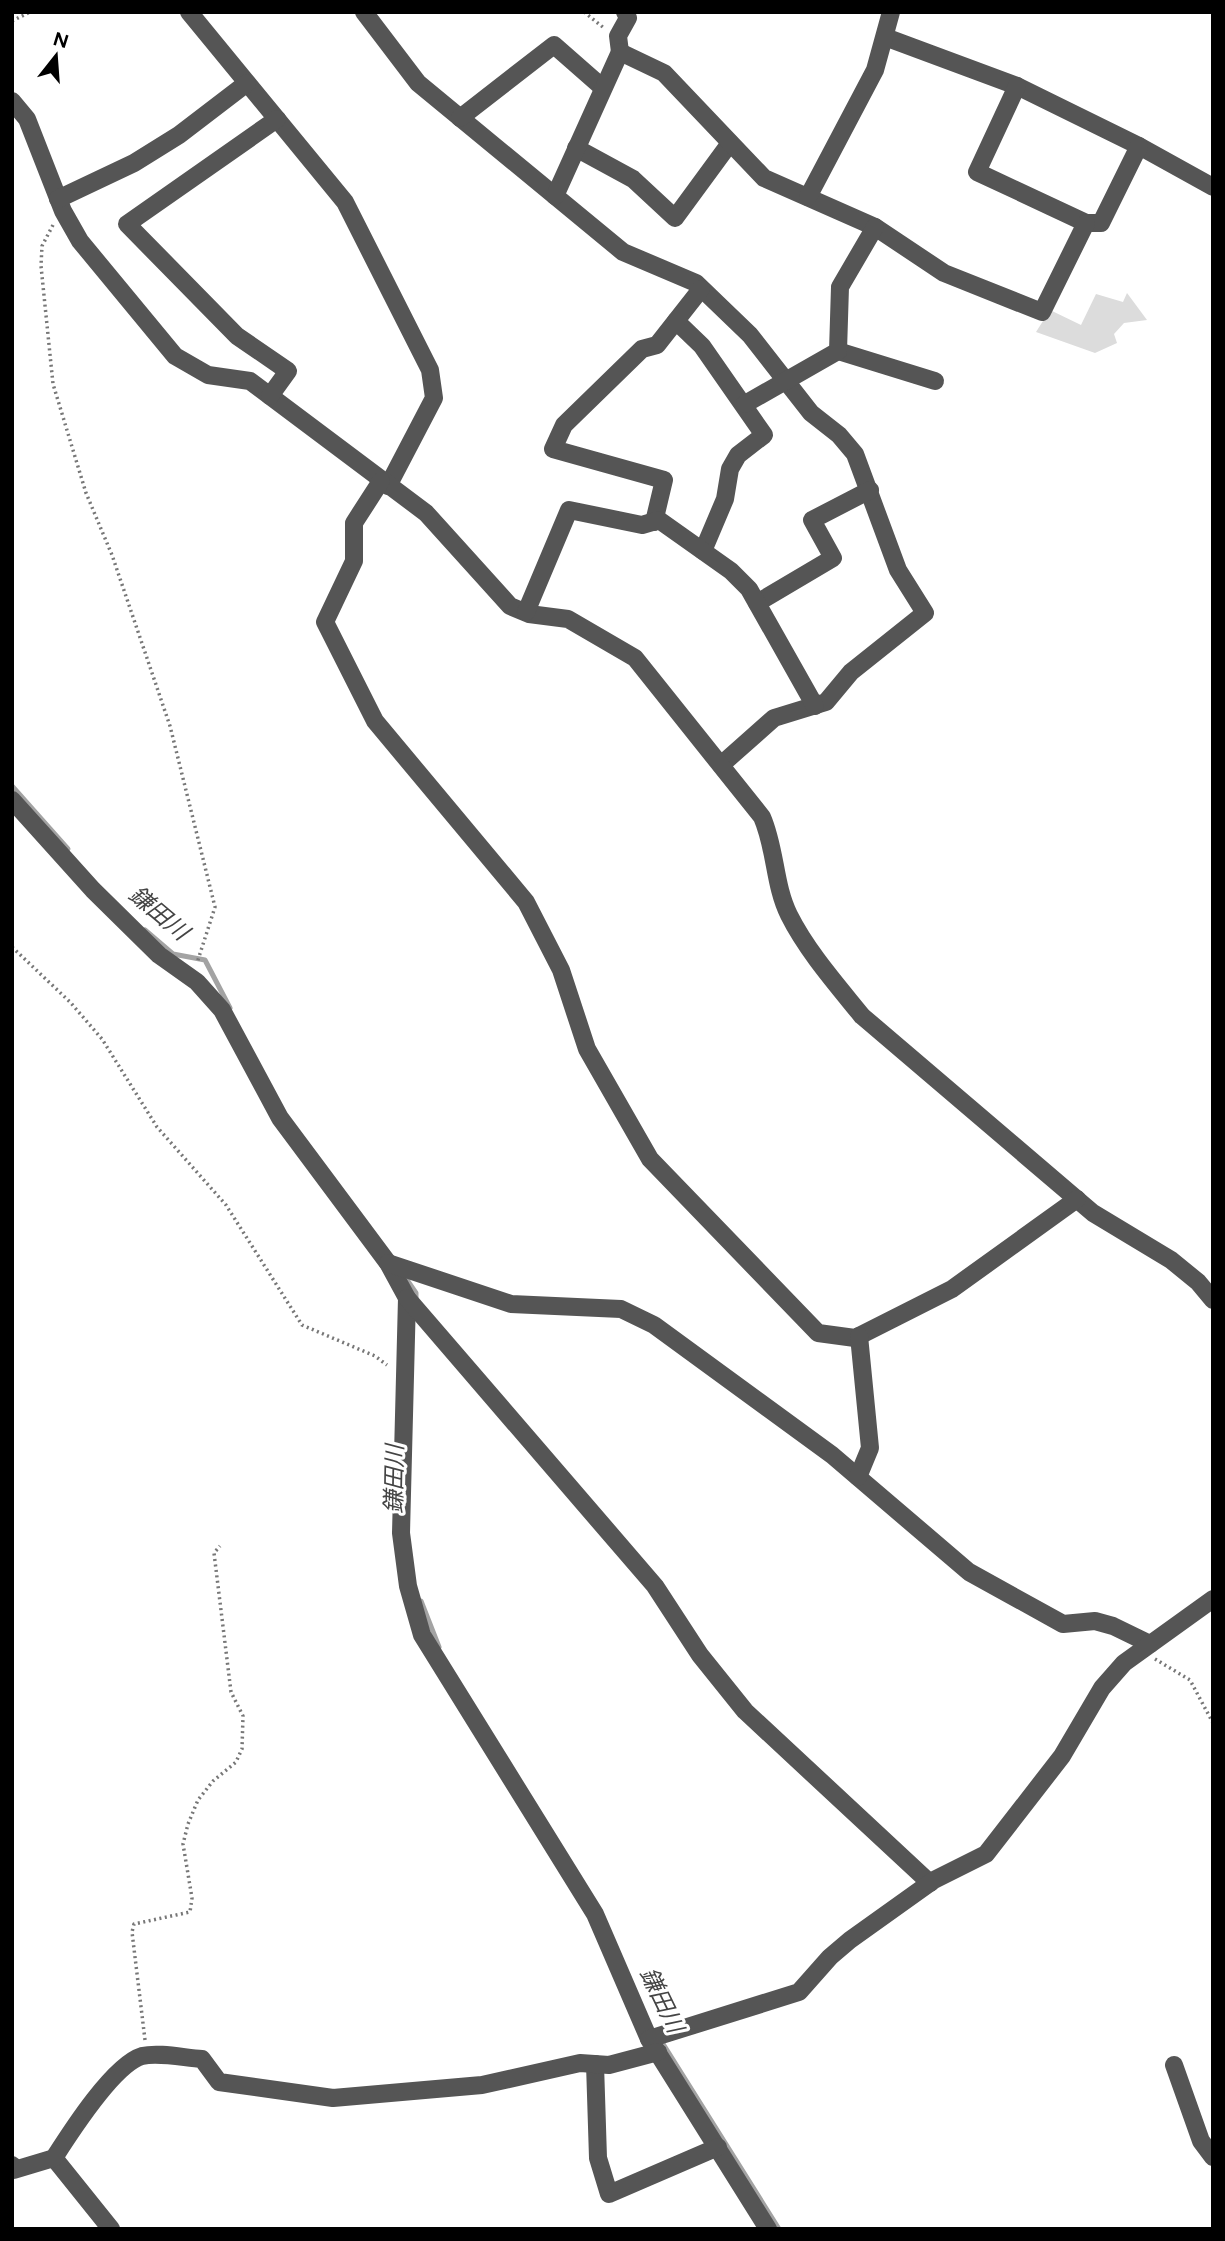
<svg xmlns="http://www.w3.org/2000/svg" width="1225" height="2241" viewBox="0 0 1225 2241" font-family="Figtree,'Noto Sans JP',sans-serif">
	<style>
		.green { fill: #dcdcdc }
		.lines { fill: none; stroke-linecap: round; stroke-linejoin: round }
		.stream { stroke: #a3a3a3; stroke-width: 5 }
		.path { stroke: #777; stroke-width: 3.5; stroke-dasharray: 2 3.5; stroke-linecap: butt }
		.minor { stroke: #555; stroke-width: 18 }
		.labels { text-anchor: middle; stroke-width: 6; stroke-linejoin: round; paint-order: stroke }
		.water-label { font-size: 23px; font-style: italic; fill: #444; stroke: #fff }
	</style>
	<rect width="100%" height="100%" fill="#fff"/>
	<!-- green -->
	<path class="green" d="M1127,293L1147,320L1124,323L1114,334L1117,343L1095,353L1036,332L1050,310L1081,325L1096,294L1123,302Z"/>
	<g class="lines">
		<!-- stream -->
		<g class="stream">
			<path d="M12,786L68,849"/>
			<path d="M145,930L173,954L205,960L230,1008"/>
			<path d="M403,1274L416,1293V1302"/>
			<path d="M421,1601L439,1647"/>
			<path d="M660,2039L779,2229"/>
		</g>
		<!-- path -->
		<g class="path">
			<path d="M584,12L604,28"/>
			<path d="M12,21L30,12"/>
			<path d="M53,225L42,246L41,266L53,384L86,493L112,555L170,726L215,907L197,963"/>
			<path d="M12,947L70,1002L102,1039L157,1127L226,1205L302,1325L375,1356L387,1365"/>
			<path d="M1155,1659L1190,1680L1213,1723"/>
			<path d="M145,2040L132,1932L134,1924L190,1912L192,1898L183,1844L188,1824L198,1800L213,1781L236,1762L242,1749L243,1716L231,1692L214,1553L220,1546"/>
		</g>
		<!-- minor -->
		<g class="minor">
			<path d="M189,12L345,202L430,370L434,398L388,486"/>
			<path d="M364,12L418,83L623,252L696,283L750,335L811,413L839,435L855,454L898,570L925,613L851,672L826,702L774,718L721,765"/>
			<path d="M885,37L1017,86L1139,146L1213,187"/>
			<path d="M620,52L618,36L628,18L625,12"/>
			<path d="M1017,86L977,172L1086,223H1101L1139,146"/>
			<path d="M12,101L27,119L63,211L80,241L175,356L208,375L250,381L426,513L510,606L529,614L568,619L635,658L762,817C776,849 774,885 789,915C807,951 837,985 862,1016L1093,1213L1171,1260L1198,1282L1213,1300"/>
			<path d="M460,118L554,45L603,88"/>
			<path d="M576,148L633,179L675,218L730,143"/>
			<path d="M555,196L620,52L664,73L764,178L875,227L944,273L1042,312L1086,223"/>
			<path d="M808,197L875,70L891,12"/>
			<path d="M58,199L134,163L179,135L247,83"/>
			<path d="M676,321L702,346L764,435L738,455L730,469L725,499L703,551"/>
			<path d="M838,351L935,381"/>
			<path d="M270,396L288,371L237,336L127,224L277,119"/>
			<path d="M745,404L838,351L840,287L875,227"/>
			<path d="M381,481L354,523V561L325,622L375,721L526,902L561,970L587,1049L650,1159L818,1333L855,1338L952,1289L1077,1199"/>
			<path d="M654,522L664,480L553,449L564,425L642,349L657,345L701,289"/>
			<path d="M757,603L833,558L812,520L870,490"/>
			<path d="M526,612L569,510L642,525L659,520L731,571L749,589L815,706"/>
			<path d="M12,800L93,890L159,955L197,982L222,1010L280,1118L388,1263L407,1298L401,1533L408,1586L422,1635L595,1914L649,2039L768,2229"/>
			<path d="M388,1263L511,1304L621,1309L654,1325L832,1455L969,1572L1063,1624L1095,1621L1113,1626L1150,1644"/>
			<path d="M407,1298L655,1586L700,1655L745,1711L930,1883"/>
			<path d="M858,1477L870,1448L859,1336"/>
			<path d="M649,2039L799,1992L830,1957L850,1940L934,1880L986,1854L1062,1756L1102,1688L1124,1663L1213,1599"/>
			<path d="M595,2064L598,2158L609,2194L718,2147"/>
			<path d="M1174,2065L1201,2141L1213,2157"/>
			<path d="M54,2158L111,2229"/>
			<path d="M12,2165L14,2170L54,2158C70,2133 113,2065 142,2056C159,2052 185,2058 202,2059L219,2082L333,2098L482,2085L580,2063L609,2065L658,2052"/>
		</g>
	</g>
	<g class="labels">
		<!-- water labels -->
		<g class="water-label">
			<text transform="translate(159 913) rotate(40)" y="8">鎌田川</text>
			<text transform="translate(394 1479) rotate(-89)" y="8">鎌田川</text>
			<text transform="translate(662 2000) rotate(64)" y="8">鎌田川</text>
		</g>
	</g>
	<!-- border -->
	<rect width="1225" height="2241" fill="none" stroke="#000000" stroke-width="28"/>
	<!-- north arrow -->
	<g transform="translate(56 56) rotate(17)" stroke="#ffffff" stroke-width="5" paint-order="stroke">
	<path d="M0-5L12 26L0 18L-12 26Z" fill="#000000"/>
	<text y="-10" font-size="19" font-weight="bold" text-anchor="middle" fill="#000000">N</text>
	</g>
</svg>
